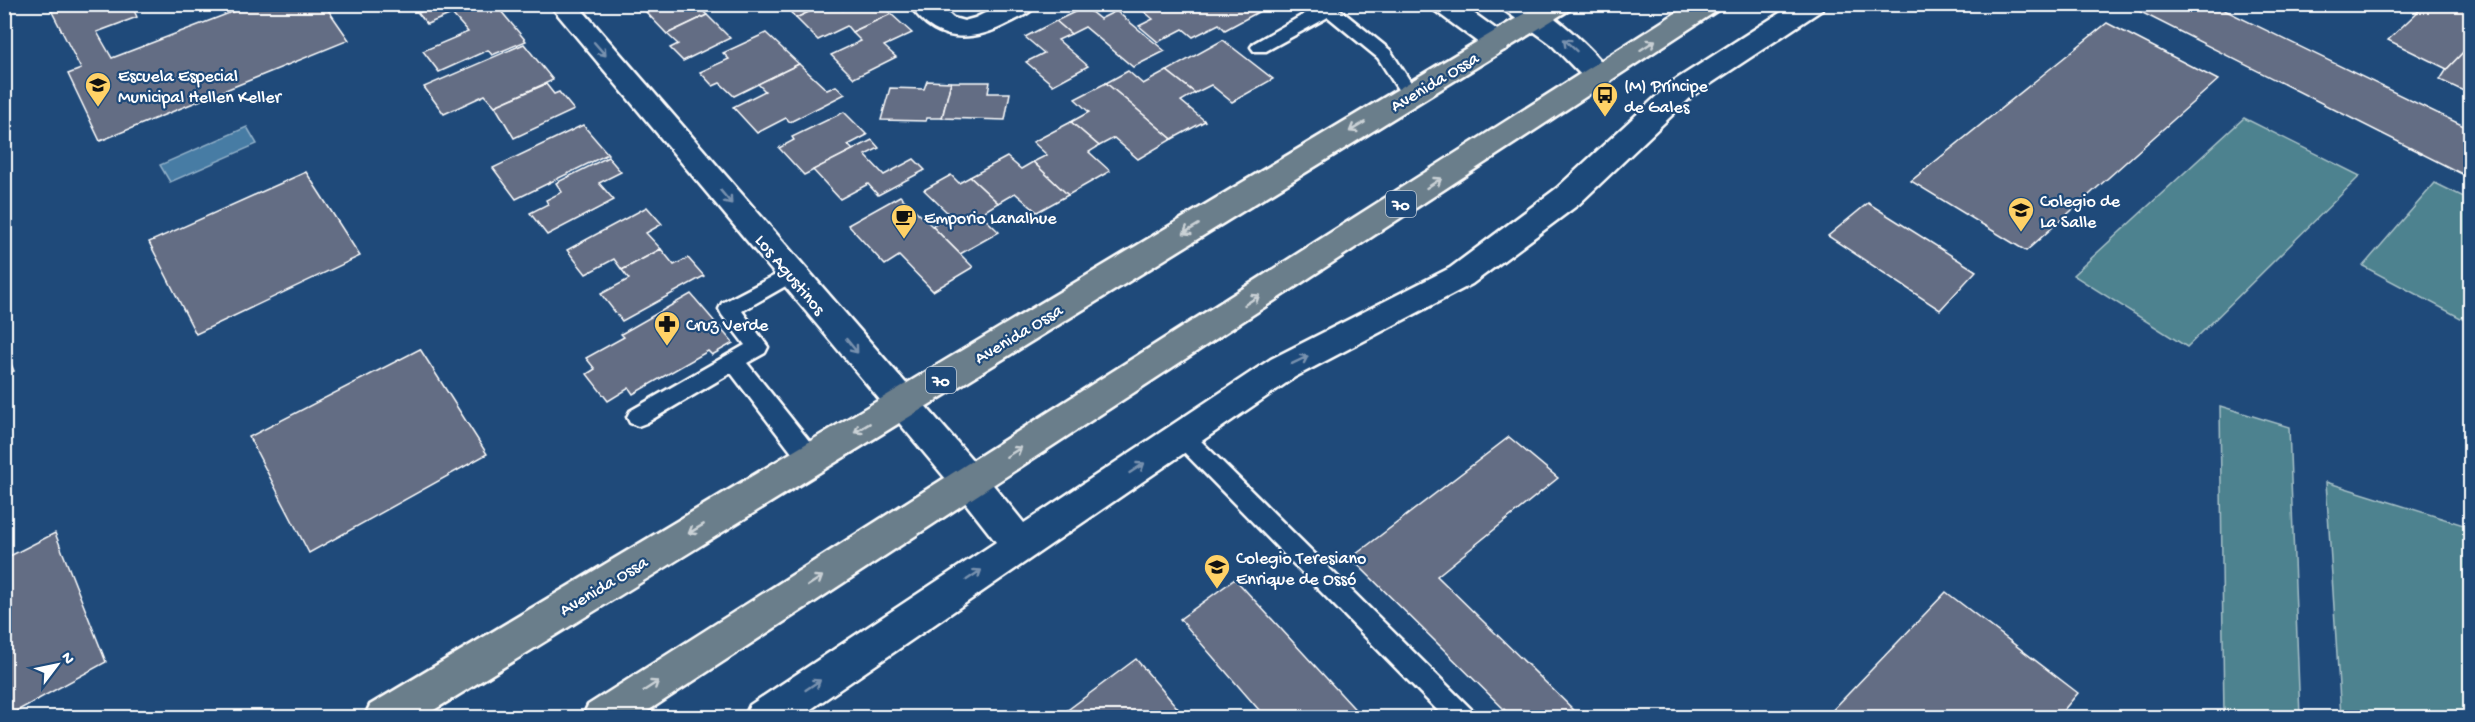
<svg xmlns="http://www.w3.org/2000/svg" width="2475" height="722" viewBox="0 0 2475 722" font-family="'Gochi Hand',sans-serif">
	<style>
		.green { fill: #4e828f; stroke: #a6c0c7; stroke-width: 1.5 }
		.water { fill: #477ba4; stroke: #91b0c8; stroke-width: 1.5 }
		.building { fill: #646d84; stroke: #fff; stroke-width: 1.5 }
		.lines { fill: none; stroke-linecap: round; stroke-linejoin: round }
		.lane-casing { stroke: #fff; stroke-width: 5 }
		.street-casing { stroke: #fff; stroke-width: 5 }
		.secondary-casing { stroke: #fff; stroke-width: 5 }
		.primary-casing { stroke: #fff; stroke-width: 5 }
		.lane { fill: #1f4a7a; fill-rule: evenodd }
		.street { fill: #1f4a7a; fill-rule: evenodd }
		.secondary { fill: #1f4a7a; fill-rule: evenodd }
		.primary { fill: #6b7e8b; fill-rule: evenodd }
		.oneway { stroke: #7992af }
		.oneway2 { stroke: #cbd2d6 }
		.labels { text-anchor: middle; stroke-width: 4.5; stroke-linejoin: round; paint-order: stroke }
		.shield { fill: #1f4a7a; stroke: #bcc9d7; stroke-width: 1.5 }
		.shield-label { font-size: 16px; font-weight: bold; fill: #fff }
		.poi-label { font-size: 18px; fill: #fff; stroke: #1f4a7a; text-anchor: start }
		.street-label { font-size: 18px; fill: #fff; stroke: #1f4a7a }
	</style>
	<rect width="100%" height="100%" fill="#1f4a7a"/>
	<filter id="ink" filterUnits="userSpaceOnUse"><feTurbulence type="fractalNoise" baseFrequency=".0167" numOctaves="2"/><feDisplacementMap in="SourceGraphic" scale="12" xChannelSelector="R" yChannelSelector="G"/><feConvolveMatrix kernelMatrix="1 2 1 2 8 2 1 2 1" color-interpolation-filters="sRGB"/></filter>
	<g filter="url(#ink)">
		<!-- green -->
		<g class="green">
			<path d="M2244,118L2360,176L2187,347L2073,275Z"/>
			<path d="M2435,183L2470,200V323L2363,266Z"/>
			<path d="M2220,406L2289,427L2300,717H2224Z"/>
			<path d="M2326,482L2470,527V717H2341Z"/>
		</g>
		<!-- water -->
		<path class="water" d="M247,127L257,144L170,182L160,165Z"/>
		<!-- building -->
		<g class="building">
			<path d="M48,4H131L137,17L97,32L112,58L253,4H324L349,40L100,141L68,74L81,69Z"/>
			<path d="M437,4H495L526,41L492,55L488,50L439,72L423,51L468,32L452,14L427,24L418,13Z"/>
			<path d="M660,4H696L707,15L667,34L645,11Z"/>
			<path d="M783,4H826L796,18Z"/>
			<path d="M826,4H838L843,10L855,4H881L891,14L852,32L847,26L818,40L796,18Z"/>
			<path d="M1135,4H1273L1225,30L1219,24L1193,37L1183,29L1158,42L1139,26L1153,19Z"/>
			<path d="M2125,4H2212L2470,129V178Z"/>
			<path d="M2426,4H2470V45L2447,69L2388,40Z"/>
			<path d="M1085,7L1100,19L1116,11L1165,51L1133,67L1085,27L1071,34L1056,21Z"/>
			<path d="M891,14L912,33L884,46L896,57L854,78L831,55L861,41L852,32Z"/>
			<path d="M707,15L730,38L683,61L670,48L678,44L667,34Z"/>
			<path d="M1056,21L1071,34L1058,40L1088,66L1053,85L1026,62L1044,53L1025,37Z"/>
			<path d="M2107,23L2218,80L2026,251L1911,181Z"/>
			<path d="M766,33L799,64L734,96L720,83L713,86L700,72L729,59L723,53Z"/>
			<path d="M1223,40L1273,79L1232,102L1211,85L1195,93L1167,71Z"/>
			<path d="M524,44L553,80L495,106L485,95L444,114L424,87Z"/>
			<path d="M2470,45V94L2440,80L2447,69Z"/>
			<path d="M799,64L827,90L836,86L845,94L790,122L786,118L757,133L733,107L765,91L758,84Z"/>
			<path d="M1128,71L1143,84L1167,71L1195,93L1181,101L1205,121L1172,139L1106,83Z"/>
			<path d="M927,81L951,82L942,118H927L926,121L881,120L890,88L924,89Z"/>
			<path d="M951,82H990L988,93H1010L1005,120L942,118Z"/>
			<path d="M1106,83L1172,139L1138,159L1114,138L1099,146L1071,122L1089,112L1075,99Z"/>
			<path d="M546,84L554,94L559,92L574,110L514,138L495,106Z"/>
			<path d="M844,112L867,135L848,145L853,150L804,175L779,148L794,140L792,137Z"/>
			<path d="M1071,122L1099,146L1089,152L1110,171L1068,195L1033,162L1047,155L1033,142Z"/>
			<path d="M583,125L608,154L516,199L493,168Z"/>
			<path d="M872,140L879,148L865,155L884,175L914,159L925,170L878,195L868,184L840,199L813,170Z"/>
			<path d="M608,157L621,172L599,183L614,200L547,235L530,213L548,204L546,200L562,192L556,183Z"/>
			<path d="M1007,157L1021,169L1033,162L1068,195L1037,212L1015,193L998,203L970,177Z"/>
			<path d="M306,172L360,256L196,334L149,242Z"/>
			<path d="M951,175L959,183L970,177L998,203L980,214L999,232L960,254L932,226L950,215L924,190Z"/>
			<path d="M900,196L932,226L973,267L933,291L899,256L885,265L848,225Z"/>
			<path d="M1868,203L1976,271L1940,310L1828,236Z"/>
			<path d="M647,207L662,224L646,233L661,249L622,270L614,259L586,274L567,250Z"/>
			<path d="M661,249L674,265L688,258L704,276L622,321L601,294L629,279L622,270Z"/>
			<path d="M691,294L733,343L712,355L708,351L633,394L629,388L608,401L587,374L595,369L586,358L624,337L621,334Z"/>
			<path d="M4,347L14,371L4,375Z"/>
			<path d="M420,349L487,454L309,553L249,437Z"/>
			<path d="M1509,437L1558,478L1437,576L1582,718H1513L1351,558Z"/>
			<path d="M55,533L106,662L4,718V559Z"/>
			<path d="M1235,579L1363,718H1266L1180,619Z"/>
			<path d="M1946,592L2078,693L2057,718H1825Z"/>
			<path d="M1136,659L1180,711L1171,718H1057Z"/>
		</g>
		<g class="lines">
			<!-- lane casing -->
			<g class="lane-casing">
				<g id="lane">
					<path d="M1322,4H1338V8L1390,50L1419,95L1416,99H1404L1378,58L1328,17L1266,51H1254L1251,47L1254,43Z"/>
					<path d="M791,267L798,269L801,274L798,279L742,311L768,347L765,353L747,363L818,452L821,459L818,466L810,468L802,466L731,373L646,423L638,426L630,423L627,417L630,411L745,345L722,315L719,309L722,303Z"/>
					<path d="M1183,428L1191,431L1472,710L1475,718H1445L1175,443L1172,437L1175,431Z"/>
				</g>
			</g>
			<!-- street casing -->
			<g class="street-casing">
				<g id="street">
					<path d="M909,4H938L953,18L964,21L975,18L1003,4H1037C1031,13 1019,18 1009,23C971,43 935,44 909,4Z"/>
					<path d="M1794,4H1826L1822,10L1692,96L1579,204L1472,284L1295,377L798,718H744L750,705L996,542L957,492L951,481L957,470L969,466L981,470L1024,523L1271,359L1450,268L1557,188L1672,82Z"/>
				</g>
			</g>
			<!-- secondary casing -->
			<g class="secondary-casing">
				<g id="secondary">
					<path d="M549,4H577L981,470L987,481L981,492L969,496L957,492Z"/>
					<path d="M1430,4H1461L1507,37L1510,43L1507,49L1497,52L1487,49L1434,10Z"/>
					<path d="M1500,4C1510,4 1524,2 1533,5C1556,14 1600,56 1613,77L1609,83L1599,86L1589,83L1550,43L1504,10Z"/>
				</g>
			</g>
			<!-- primary casing -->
			<g class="primary-casing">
				<g id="primary">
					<path d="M1540,4H1573L1569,10L421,718H364L370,705Z"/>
					<path d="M1690,4H1722L1718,10L637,718H582L588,705Z"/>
				</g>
			</g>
			<!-- lane -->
			<use href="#lane" class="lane"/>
			<!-- street -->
			<use href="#street" class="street"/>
			<!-- secondary -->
			<use href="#secondary" class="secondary"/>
			<!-- primary -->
			<use href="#primary" class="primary"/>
		</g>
		<!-- one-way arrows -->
		<defs><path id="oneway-shaft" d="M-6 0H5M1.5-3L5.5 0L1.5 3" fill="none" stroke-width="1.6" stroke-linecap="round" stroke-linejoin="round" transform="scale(1.5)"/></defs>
		<g class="oneway">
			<use href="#oneway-shaft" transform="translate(1570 45) rotate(-137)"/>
			<use href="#oneway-shaft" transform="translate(600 49) rotate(49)"/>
			<use href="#oneway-shaft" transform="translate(726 197) rotate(50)"/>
			<use href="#oneway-shaft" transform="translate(852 346) rotate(51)"/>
			<use href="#oneway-shaft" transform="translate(1300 360) rotate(-26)"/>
			<use href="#oneway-shaft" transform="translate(1137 468) rotate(-33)"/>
			<use href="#oneway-shaft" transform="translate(974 575) rotate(-34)"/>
			<use href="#oneway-shaft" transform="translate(813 685) rotate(-34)"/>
		</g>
		<g class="oneway2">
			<use href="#oneway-shaft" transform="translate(1648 45) rotate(-33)"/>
			<use href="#oneway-shaft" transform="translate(1357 127) rotate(149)"/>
			<use href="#oneway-shaft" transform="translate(1434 183) rotate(-33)"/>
			<use href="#oneway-shaft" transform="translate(1191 229) rotate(149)"/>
			<use href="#oneway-shaft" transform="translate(1252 300) rotate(-33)"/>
			<use href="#oneway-shaft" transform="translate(862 428) rotate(149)"/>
			<use href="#oneway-shaft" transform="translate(1014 452) rotate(-32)"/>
			<use href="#oneway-shaft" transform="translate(696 529) rotate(149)"/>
			<use href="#oneway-shaft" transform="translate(815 581) rotate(-33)"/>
			<use href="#oneway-shaft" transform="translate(651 686) rotate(-33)"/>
		</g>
	</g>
	<!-- icons -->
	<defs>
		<g id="school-pin" transform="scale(1.35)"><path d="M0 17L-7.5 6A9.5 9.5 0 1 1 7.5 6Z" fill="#ffd166" stroke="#1f4a7a"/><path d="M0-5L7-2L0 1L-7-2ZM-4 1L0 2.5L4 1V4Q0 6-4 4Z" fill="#111"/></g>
		<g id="bus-pin" transform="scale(1.35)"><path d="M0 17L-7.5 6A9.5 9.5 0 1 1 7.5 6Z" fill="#ffd166" stroke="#1f4a7a"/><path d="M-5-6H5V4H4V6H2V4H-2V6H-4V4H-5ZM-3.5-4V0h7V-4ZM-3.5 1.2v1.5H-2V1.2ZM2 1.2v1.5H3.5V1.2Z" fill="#111"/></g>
		<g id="cafe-pin" transform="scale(1.35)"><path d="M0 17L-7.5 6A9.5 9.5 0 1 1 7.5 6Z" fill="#ffd166" stroke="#1f4a7a"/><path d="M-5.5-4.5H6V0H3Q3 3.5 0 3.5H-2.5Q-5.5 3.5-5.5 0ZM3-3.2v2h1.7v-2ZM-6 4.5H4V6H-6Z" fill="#111"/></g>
		<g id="pharmacy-pin" transform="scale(1.35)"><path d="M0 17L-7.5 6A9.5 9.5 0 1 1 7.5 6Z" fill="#ffd166" stroke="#1f4a7a"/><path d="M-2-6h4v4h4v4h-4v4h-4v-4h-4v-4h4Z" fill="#111"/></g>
	</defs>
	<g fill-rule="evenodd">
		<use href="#school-pin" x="98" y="85"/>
		<use href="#bus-pin" x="1605" y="95"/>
		<use href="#school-pin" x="2021" y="210"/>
		<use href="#cafe-pin" x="904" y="217"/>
		<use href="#pharmacy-pin" x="667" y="324"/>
		<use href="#school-pin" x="1217" y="567"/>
	</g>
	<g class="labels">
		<!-- shield labels -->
		<g class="shield">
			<rect x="1386" y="191" width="30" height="26" rx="4.5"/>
			<rect x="926" y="367" width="30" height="26" rx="4.5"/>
		</g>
		<g class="shield-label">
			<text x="1401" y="210">70</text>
			<text x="941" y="386">70</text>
		</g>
		<!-- poi labels -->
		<g class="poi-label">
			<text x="118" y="81">Escuela Especial<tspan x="118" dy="21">Municipal Hellen Keller</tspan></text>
			<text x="1624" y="91">(M) Príncipe<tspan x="1624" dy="21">de Gales</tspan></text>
			<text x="2040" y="206">Colegio de<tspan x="2040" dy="21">La Salle</tspan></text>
			<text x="924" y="223">Emporio Lanalhue</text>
			<text x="686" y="330">Cruz Verde</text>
			<text x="1236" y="563">Colegio Teresiano<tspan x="1236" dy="21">Enrique de Ossó</tspan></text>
		</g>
		<!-- street labels -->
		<g class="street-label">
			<text transform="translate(1434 81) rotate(-31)" y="6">Avenida Ossa</text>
			<text transform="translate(791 274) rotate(50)" y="6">Los Agustinos</text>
			<text transform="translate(1018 333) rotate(-31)" y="6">Avenida Ossa</text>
			<text transform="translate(603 585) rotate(-31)" y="6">Avenida Ossa</text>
		</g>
	</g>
	<!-- margin -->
	<rect width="2475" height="722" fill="none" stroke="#1f4a7a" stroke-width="24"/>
	<rect x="12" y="12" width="2451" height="698" fill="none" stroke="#fff" stroke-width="2" filter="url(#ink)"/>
	<!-- north arrow -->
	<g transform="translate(57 665) rotate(58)" stroke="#1f4a7a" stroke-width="4.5" paint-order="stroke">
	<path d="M0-4.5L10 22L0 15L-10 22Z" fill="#ffffff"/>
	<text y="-9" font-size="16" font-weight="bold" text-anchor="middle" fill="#ffffff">N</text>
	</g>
</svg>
